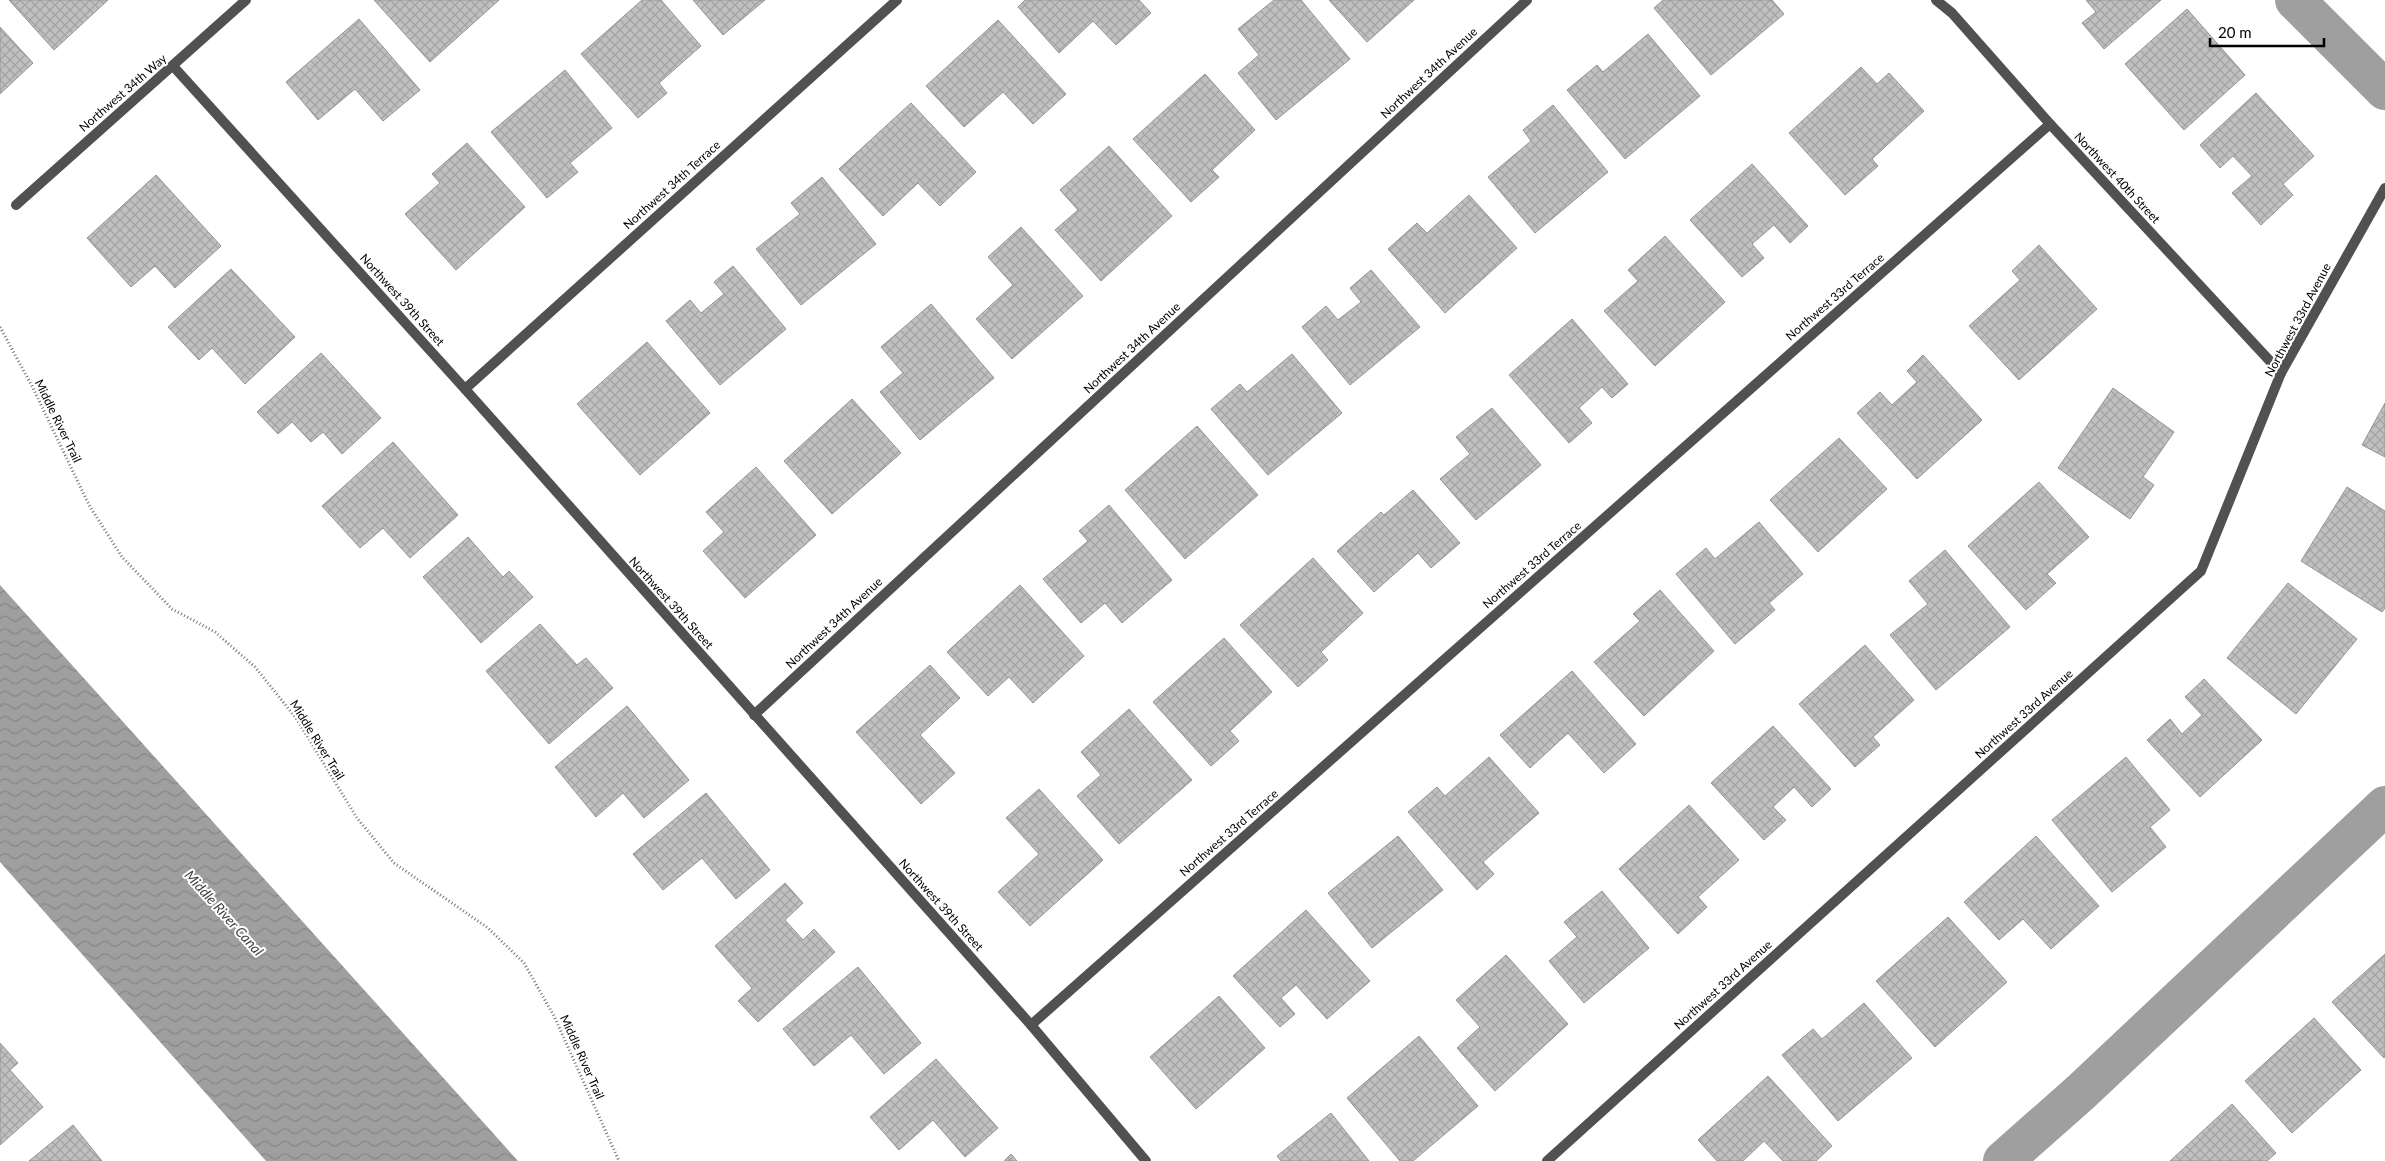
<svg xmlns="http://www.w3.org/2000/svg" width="2385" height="1161" viewBox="0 0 2385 1161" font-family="Lato,sans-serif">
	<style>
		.water { fill: url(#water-waves) }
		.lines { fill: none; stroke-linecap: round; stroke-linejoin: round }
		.canal { stroke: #9f9f9f; stroke-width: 40 }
		.building { fill: url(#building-cross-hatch); stroke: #959595 }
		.path { stroke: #737373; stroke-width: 3; stroke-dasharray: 1 2.5; stroke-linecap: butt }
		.minor { stroke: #515151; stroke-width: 10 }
		.labels { text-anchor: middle; stroke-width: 4; stroke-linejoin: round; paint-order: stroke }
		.street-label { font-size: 12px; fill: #000; stroke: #fff }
		.water-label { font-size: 14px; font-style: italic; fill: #404040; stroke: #fff }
	</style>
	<defs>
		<pattern id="water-waves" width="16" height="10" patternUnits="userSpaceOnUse" patternTransform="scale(1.25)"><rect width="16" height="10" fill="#9f9f9f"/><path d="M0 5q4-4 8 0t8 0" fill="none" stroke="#878787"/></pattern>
		<pattern id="building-cross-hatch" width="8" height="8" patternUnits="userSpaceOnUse" patternTransform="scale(1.25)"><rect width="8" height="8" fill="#c0c0c0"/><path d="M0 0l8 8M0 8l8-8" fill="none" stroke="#a3a3a3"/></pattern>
	</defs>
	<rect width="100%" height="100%" fill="#fff"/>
	<!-- water -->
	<path class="water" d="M0,585L518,1161H266L0,862Z"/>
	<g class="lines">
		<!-- canal -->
		<g class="canal">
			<path d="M2295,0L2385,90"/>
			<path d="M2003,1161L2081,1092L2385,806"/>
		</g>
	</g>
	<!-- building -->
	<g class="building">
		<path d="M9,0H108L54,50Z"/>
		<path d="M374,0H499L430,62Z"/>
		<path d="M642,0H661L701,46L659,83L667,93L638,118L581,54Z"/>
		<path d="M693,0H765L723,35Z"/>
		<path d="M1025,0H1139L1151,13L1116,45L1093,21L1059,53L1018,7Z"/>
		<path d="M1274,0H1301L1350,59L1276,120L1238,73L1259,55L1238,29Z"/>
		<path d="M1329,0H1414L1367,42Z"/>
		<path d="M1663,0H1772L1784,14L1711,75L1654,8Z"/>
		<path d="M2086,0H2161L2104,49L2082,23L2096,12Z"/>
		<path d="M2187,9L2245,75L2184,130L2125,64Z"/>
		<path d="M359,19L420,90L383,121L355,89L318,120L286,82Z"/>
		<path d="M998,20L1066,94L1033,124L1003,92L964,127L926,86Z"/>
		<path d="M0,27L33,63L0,94Z"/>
		<path d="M1648,34L1700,96L1625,159L1567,90L1597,65L1603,72Z"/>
		<path d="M1861,67L1877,84L1889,73L1924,111L1872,159L1878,166L1845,195L1789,133Z"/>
		<path d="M565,70L612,128L570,163L578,172L547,198L491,132Z"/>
		<path d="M1205,74L1255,130L1212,170L1219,177L1191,202L1133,139Z"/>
		<path d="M2256,93L2314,156L2283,184L2293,195L2261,225L2232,193L2252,176L2233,156L2220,168L2200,145Z"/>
		<path d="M911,103L976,172L940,206L918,183L883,216L839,169Z"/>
		<path d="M1553,105L1608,172L1535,233L1488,177L1531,141L1523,130Z"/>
		<path d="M467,143L525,207L456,270L405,214L440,183L432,174Z"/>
		<path d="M1109,146L1172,216L1101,281L1055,230L1078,210L1060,190Z"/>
		<path d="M1752,164L1808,226L1790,243L1774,225L1752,244L1764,258L1742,277L1690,220Z"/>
		<path d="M156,175L221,246L175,288L155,266L131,287L87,238Z"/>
		<path d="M822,177L876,244L801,305L756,249L800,214L791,203Z"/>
		<path d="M1469,195L1517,248L1445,313L1388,249L1417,223L1427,233Z"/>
		<path d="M1021,227L1083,296L1012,359L976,319L1013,285L988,257Z"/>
		<path d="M1665,236L1725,302L1655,366L1604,311L1638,281L1628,270Z"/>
		<path d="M2039,245L2097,309L2019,380L1969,326L2020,280L2012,271Z"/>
		<path d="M733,266L786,329L720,385L666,321L690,300L701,313L724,294L714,282Z"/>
		<path d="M231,269L295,337L245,384L212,348L199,360L168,327Z"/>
		<path d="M1371,270L1420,327L1350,385L1302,327L1326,306L1338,320L1361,302L1350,288Z"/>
		<path d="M931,304L994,378L920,440L880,392L903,373L881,347Z"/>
		<path d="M1572,319L1628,384L1612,398L1602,387L1579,408L1592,423L1569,443L1509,375Z"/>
		<path d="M647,342L710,413L640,475L577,404Z"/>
		<path d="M321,353L381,418L342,454L323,432L311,442L292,422L278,434L257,412Z"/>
		<path d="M1292,354L1342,413L1268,475L1211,409L1240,384L1247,392Z"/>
		<path d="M1923,355L1982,420L1917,479L1857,413L1880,392L1892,405L1917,382L1907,371Z"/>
		<path d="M2113,388L2174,432L2143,477L2154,485L2130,519L2058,468Z"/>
		<path d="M852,399L901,453L832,514L784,461Z"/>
		<path d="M2385,403V457L2362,445Z"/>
		<path d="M1492,408L1541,465L1476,520L1440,479L1470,454L1456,437Z"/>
		<path d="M1197,426L1258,495L1185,559L1125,490Z"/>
		<path d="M1839,438L1887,489L1818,552L1770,500Z"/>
		<path d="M393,442L458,515L410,558L383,528L360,548L322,506Z"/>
		<path d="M756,467L816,535L745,598L703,551L724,532L706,512Z"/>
		<path d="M2039,482L2089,537L2047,574L2056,583L2026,610L1968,546Z"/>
		<path d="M2347,487L2385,511V608L2382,612L2301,561Z"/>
		<path d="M1413,490L1460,543L1431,568L1418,553L1374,592L1337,551L1381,512L1384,515Z"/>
		<path d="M1109,505L1172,580L1122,623L1105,603L1081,623L1043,579L1088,541L1079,531Z"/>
		<path d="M1759,522L1803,574L1769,603L1775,610L1735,644L1676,574L1706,548L1715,559Z"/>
		<path d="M468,537L503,577L509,571L533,597L481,643L423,577Z"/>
		<path d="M1945,550L2010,627L1936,690L1890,635L1928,604L1909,581Z"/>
		<path d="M1313,558L1363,613L1321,652L1328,660L1298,687L1240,625Z"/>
		<path d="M2288,583L2357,639L2296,714L2227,658Z"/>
		<path d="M1020,585L1084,656L1033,703L1009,677L988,696L947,652Z"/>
		<path d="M1660,590L1714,651L1644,716L1594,662L1640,621L1633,614Z"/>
		<path d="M540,624L577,665L586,658L613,688L549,744L486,671Z"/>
		<path d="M1224,638L1272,692L1230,731L1239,741L1211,766L1153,702Z"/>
		<path d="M1865,645L1914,700L1873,737L1880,745L1855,767L1799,704Z"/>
		<path d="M930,665L960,698L920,735L955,773L921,804L856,732Z"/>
		<path d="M1572,671L1636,744L1604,773L1568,733L1530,768L1500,735Z"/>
		<path d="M2204,679L2262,740L2200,797L2147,740L2170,719L2182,734L2202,715L2185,697Z"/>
		<path d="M627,706L689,780L644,818L623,793L596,817L555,767Z"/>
		<path d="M1129,709L1192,780L1119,844L1077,796L1101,775L1081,752Z"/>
		<path d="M1773,726L1831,789L1812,807L1794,787L1773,807L1786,820L1764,840L1711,783Z"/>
		<path d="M1489,757L1539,813L1483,862L1494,874L1477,890L1408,812L1437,787L1445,796Z"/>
		<path d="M2126,757L2170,810L2150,827L2166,847L2112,892L2052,820Z"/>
		<path d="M1039,789L1103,860L1030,926L998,892L1039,854L1006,818Z"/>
		<path d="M706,793L770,870L736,899L702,858L663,890L633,854Z"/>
		<path d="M1689,805L1739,860L1698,897L1707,907L1678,934L1619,869Z"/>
		<path d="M1398,836L1443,890L1372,948L1328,893Z"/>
		<path d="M2036,836L2099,906L2051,949L2023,919L1999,940L1964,902Z"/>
		<path d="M785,883L803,903L785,920L803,940L814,929L835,952L758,1022L738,1001L752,988L715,946Z"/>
		<path d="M1602,891L1649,948L1584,1003L1549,961L1577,937L1564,922Z"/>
		<path d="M1306,910L1370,981L1327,1019L1296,985L1281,998L1295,1014L1280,1027L1233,976Z"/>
		<path d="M1948,917L2007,982L1935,1047L1876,981Z"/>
		<path d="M2385,954V1057L2384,1058L2332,1002Z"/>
		<path d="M1506,955L1568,1024L1495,1091L1457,1048L1480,1027L1456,1000Z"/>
		<path d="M858,967L921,1043L884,1074L851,1035L814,1066L783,1029Z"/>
		<path d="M1219,996L1265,1048L1196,1109L1150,1057Z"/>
		<path d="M1864,1003L1912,1058L1838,1121L1782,1055L1813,1029L1822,1039Z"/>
		<path d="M2314,1018L2361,1070L2292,1133L2245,1081Z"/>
		<path d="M1419,1036L1478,1106L1413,1161H1400L1347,1098Z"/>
		<path d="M0,1043L18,1063L10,1070L43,1107L0,1145Z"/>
		<path d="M936,1059L998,1128L965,1157L933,1120L899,1150L870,1117Z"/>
		<path d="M1768,1076L1832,1146L1816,1161H1783L1764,1141L1743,1161H1717L1698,1140Z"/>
		<path d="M2232,1104L2276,1153L2267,1161H2170Z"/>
		<path d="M1331,1113L1369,1161H1281L1277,1156Z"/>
		<path d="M73,1125L102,1161H29Z"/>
		<path d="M1011,1154L1017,1161H1004Z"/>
	</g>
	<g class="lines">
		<!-- path -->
		<path class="path" d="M0,327L33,388L89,505L122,557L172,609L215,632L255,667L296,718L357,818L394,863L488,928L524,963L554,1016L619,1161"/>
		<!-- minor -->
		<g class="minor">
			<path d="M1936,0L1952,13L2050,124L2281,373"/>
			<path d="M173,66L465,389L1031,1025L1146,1161"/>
			<path d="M16,205L246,0"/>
			<path d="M465,389L897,0"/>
			<path d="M754,715L1527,0"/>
			<path d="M1031,1025L2050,124"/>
			<path d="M1547,1161L2201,571L2281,373L2385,188"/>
		</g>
	</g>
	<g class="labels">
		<!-- street labels -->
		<g class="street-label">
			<text transform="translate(1429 73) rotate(-43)" y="4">Northwest 34th Avenue</text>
			<text transform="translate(123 93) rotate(-41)" y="4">Northwest 34th Way</text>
			<text transform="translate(2117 178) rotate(47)" y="4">Northwest 40th Street</text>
			<text transform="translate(672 185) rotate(-42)" y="4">Northwest 34th Terrace</text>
			<text transform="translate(1835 297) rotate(-41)" y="4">Northwest 33rd Terrace</text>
			<text transform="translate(402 300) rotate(48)" y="4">Northwest 39th Street</text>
			<text transform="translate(2298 320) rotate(-62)" y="4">Northwest 33rd Avenue</text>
			<text transform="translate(1132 348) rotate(-43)" y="4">Northwest 34th Avenue</text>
			<text transform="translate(58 421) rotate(64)" y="4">Middle River Trail</text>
			<text transform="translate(1532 565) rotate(-41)" y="4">Northwest 33rd Terrace</text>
			<text transform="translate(671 603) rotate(48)" y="4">Northwest 39th Street</text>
			<text transform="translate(834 623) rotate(-43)" y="4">Northwest 34th Avenue</text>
			<text transform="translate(2024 714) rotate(-42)" y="4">Northwest 33rd Avenue</text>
			<text transform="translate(317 740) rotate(58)" y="4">Middle River Trail</text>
			<text transform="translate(1229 833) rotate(-41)" y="4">Northwest 33rd Terrace</text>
			<text transform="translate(941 905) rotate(48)" y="4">Northwest 39th Street</text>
			<text transform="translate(1723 985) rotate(-42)" y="4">Northwest 33rd Avenue</text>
			<text transform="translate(582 1057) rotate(66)" y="4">Middle River Trail</text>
		</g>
		<!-- water labels -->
		<g class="water-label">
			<text transform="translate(224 913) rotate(48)" y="5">Middle River Canal</text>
		</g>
	</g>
	<!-- scale -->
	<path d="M2210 38v8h114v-8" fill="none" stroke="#000000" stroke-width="2.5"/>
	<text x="2218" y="38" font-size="15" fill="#000000" stroke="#ffffff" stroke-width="4" paint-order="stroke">20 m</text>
</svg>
